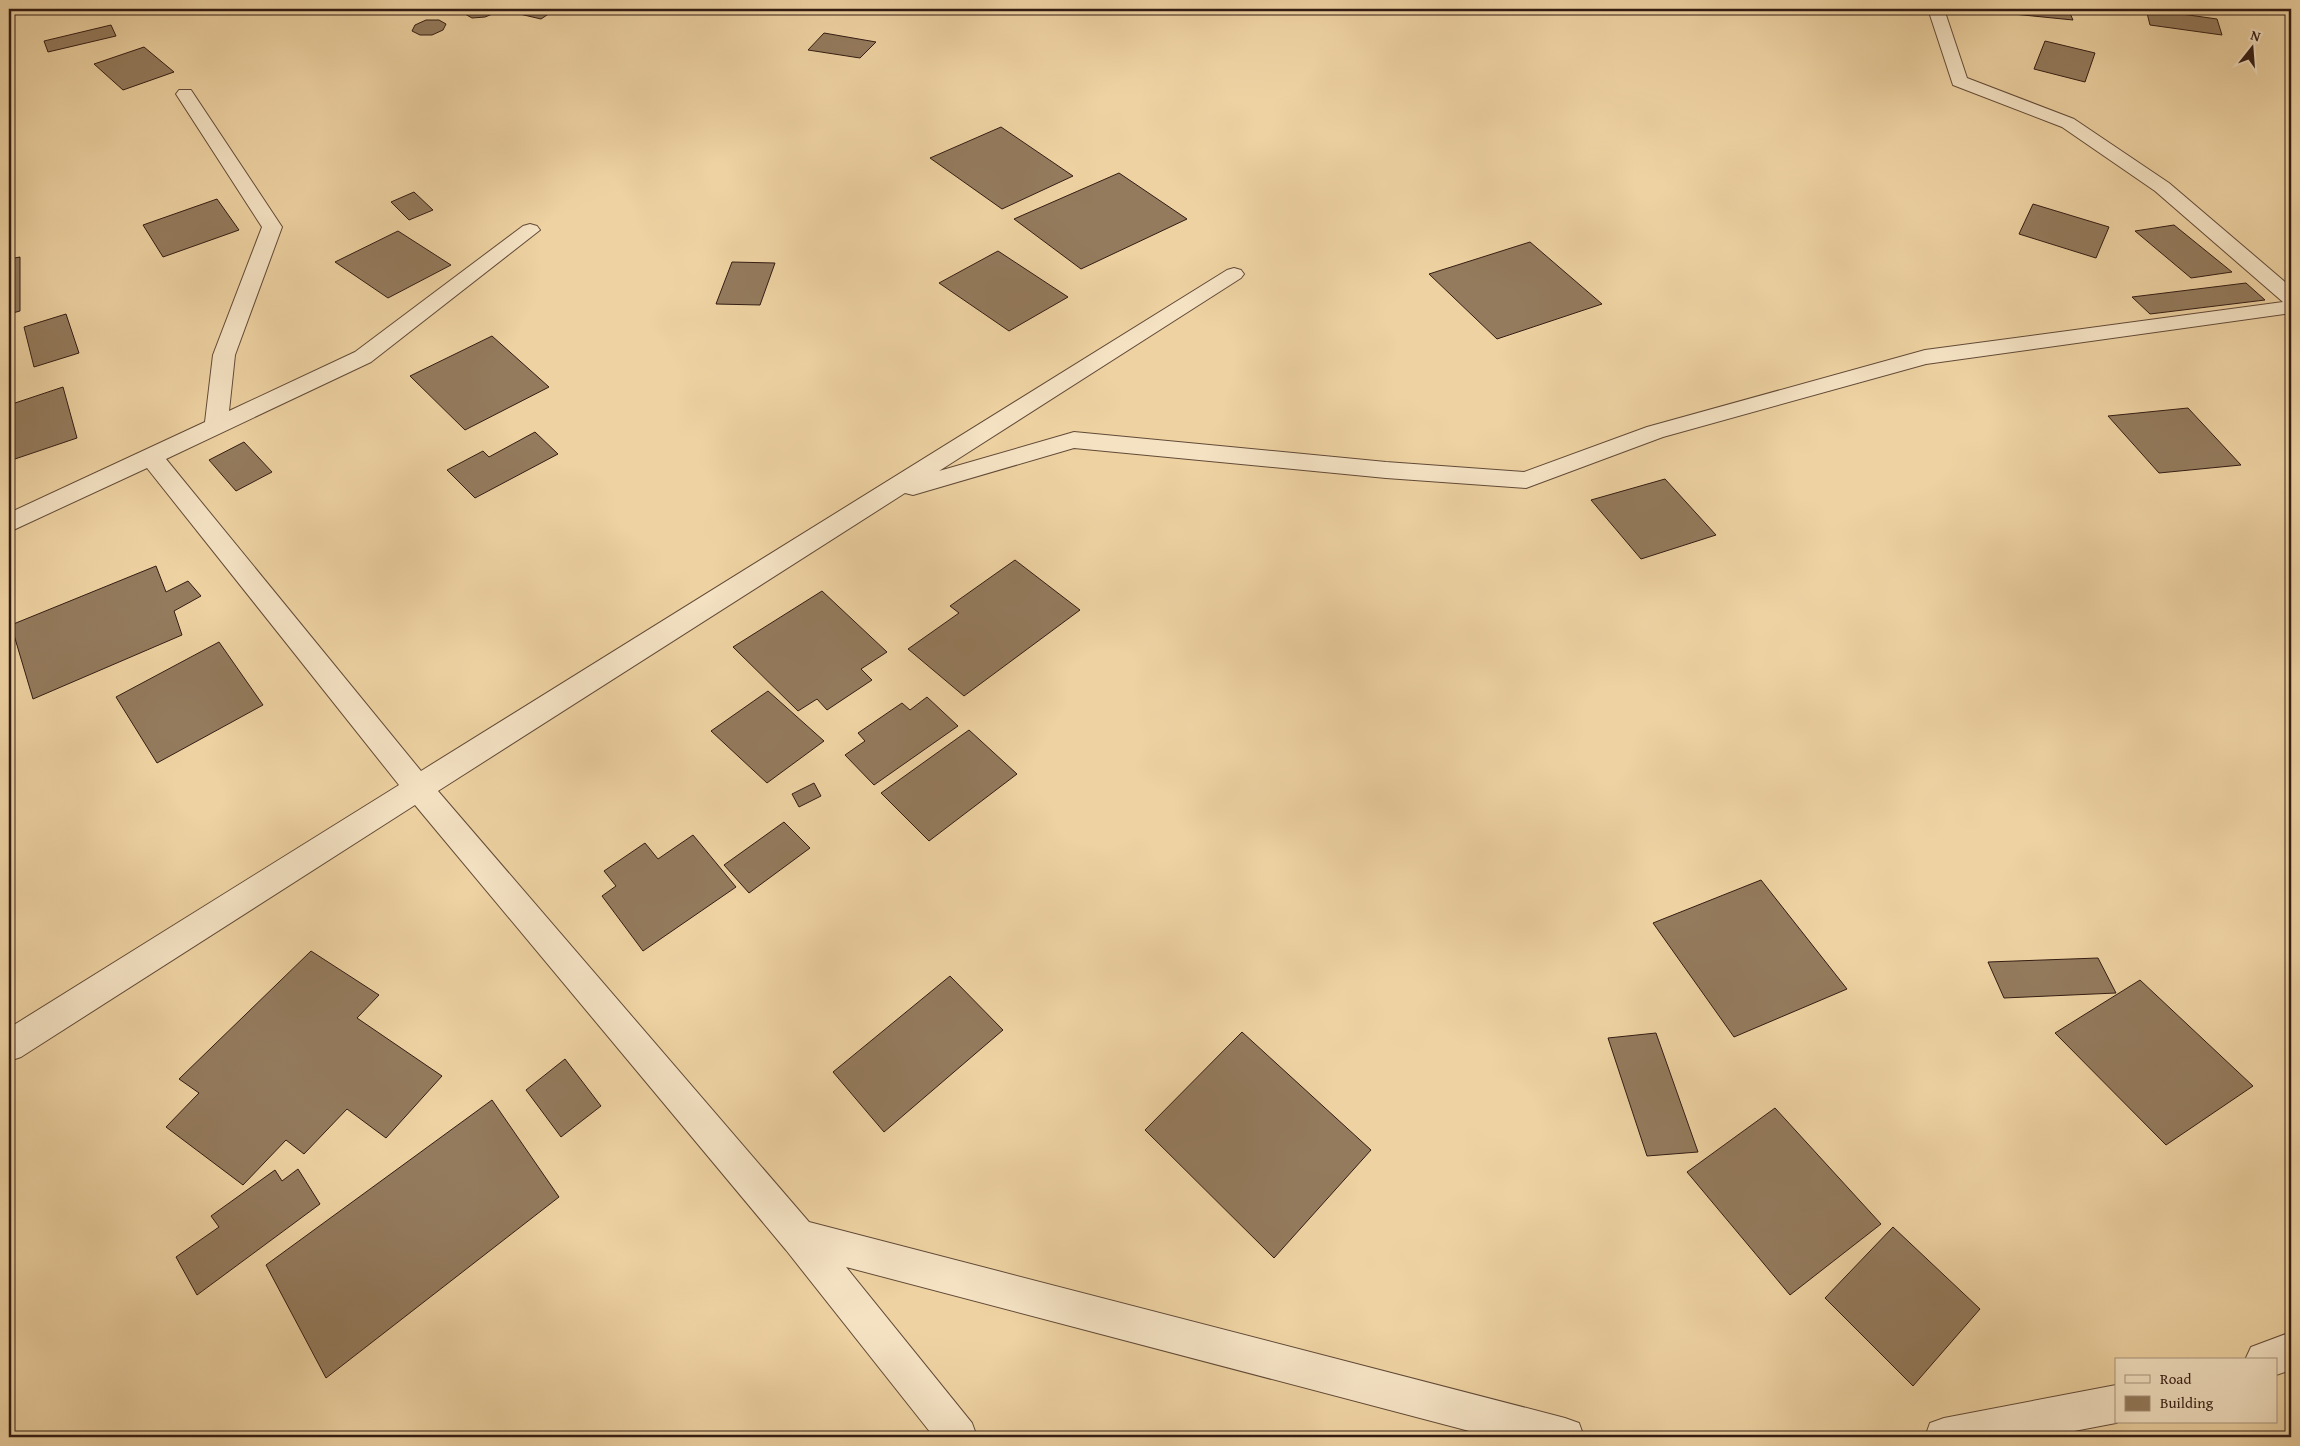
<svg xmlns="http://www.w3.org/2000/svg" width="2300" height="1446" viewBox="0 0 2300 1446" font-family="'Gentium Book Plus',serif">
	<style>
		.building { fill: #947b5d; stroke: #331c13 }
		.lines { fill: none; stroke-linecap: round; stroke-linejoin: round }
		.minor-casing { stroke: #624a37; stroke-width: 2 }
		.minor { fill: #f4e2c3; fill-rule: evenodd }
	</style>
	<rect width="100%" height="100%" fill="#eed2a2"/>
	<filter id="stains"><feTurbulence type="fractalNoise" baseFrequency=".004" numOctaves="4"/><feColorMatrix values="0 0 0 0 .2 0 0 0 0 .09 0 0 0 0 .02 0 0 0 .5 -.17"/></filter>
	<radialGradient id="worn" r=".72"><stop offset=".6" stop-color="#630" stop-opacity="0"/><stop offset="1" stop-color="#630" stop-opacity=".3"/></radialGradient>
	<!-- building -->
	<g class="building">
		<path d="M468,9H497L495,13L485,17L472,18L465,14Z"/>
		<path d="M498,9H556L541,19Z"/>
		<path d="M1992,9H2068L2073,20L1993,12Z"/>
		<path d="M2146,9L2217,19L2222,35L2150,25Z"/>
		<path d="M426,20H439L446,24L443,30L432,35H420L412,31L415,25Z"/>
		<path d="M111,25L116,36L48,52L44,41Z"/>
		<path d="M824,33L876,42L860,58L808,50Z"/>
		<path d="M2045,41L2095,53L2085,82L2034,69Z"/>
		<path d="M144,47L174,72L123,90L94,64Z"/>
		<path d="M1001,127L1073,176L1002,209L930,158Z"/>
		<path d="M1119,173L1187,219L1081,269L1014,219Z"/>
		<path d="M414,192L433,210L409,220L391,202Z"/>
		<path d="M217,199L239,230L163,257L143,225Z"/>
		<path d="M2033,204L2109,227L2096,258L2019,234Z"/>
		<path d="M2174,225L2232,272L2191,278L2135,231Z"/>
		<path d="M398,231L451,265L388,298L335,262Z"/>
		<path d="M1530,242L1602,304L1497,339L1429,274Z"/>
		<path d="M998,251L1068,297L1009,331L939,283Z"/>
		<path d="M20,257V311L9,314V259Z"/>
		<path d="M732,262L775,263L760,305L716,304Z"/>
		<path d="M2246,283L2265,300L2150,314L2132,297Z"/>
		<path d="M66,314L79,353L34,367L24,327Z"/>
		<path d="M492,336L549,387L465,430L410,376Z"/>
		<path d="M63,387L77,438L9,461V405Z"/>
		<path d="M2188,408L2241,465L2159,473L2108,416Z"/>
		<path d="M535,432L558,454L475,498L447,470L483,451L489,457Z"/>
		<path d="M244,442L272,472L236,491L209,460Z"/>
		<path d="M1665,479L1716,535L1641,559L1591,500Z"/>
		<path d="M1015,560L1080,610L964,696L908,649L959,613L950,606Z"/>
		<path d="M156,566L166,592L188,581L201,596L174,611L182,635L33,699L11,625Z"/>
		<path d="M822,591L887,652L861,669L872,680L827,710L817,699L798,711L733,647Z"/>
		<path d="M219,642L263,705L157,763L116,697Z"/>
		<path d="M768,691L824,741L767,783L711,731Z"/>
		<path d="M927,697L958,726L874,785L845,755L865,741L858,733L902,703L910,710Z"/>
		<path d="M969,730L1017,774L929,841L881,793Z"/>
		<path d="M814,783L821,796L799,807L792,794Z"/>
		<path d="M784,822L810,848L749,893L724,865Z"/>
		<path d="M693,835L736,887L643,951L602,896L616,886L604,871L645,843L658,859Z"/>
		<path d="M1761,880L1847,989L1734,1037L1653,923Z"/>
		<path d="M311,951L379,995L357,1018L442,1076L386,1138L347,1109L304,1154L286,1140L243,1185L166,1127L199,1093L179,1079Z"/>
		<path d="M2098,958L2116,993L2004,998L1988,962Z"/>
		<path d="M950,976L1003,1030L884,1132L833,1072Z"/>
		<path d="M2140,980L2253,1086L2166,1145L2055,1033Z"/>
		<path d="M1242,1032L1371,1150L1274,1258L1145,1130Z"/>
		<path d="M1656,1033L1698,1152L1647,1156L1608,1038Z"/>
		<path d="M565,1059L601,1106L561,1137L526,1090Z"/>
		<path d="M492,1100L559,1197L326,1378L266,1265Z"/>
		<path d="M1775,1108L1881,1224L1790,1295L1687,1172Z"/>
		<path d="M298,1169L320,1204L197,1295L176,1257L219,1227L211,1216L275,1170L282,1181Z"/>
		<path d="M1893,1227L1980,1309L1913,1386L1825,1298Z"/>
	</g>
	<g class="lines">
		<!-- minor casing -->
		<g class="minor-casing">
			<g id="minor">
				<path d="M1930,9H1946L1945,12L1967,78L2074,119L2169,183L2291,287V313L1926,364L1663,437L1526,488L1386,478L1074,448L913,495L905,493L438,791L809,1222L1565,1418L1579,1423L1584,1437H1492L846,1267L972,1423L977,1437H934L786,1250L415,805L21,1057L9,1061V1028L399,785L147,468L9,532V513L205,422L213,355L262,227L176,94L179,90H191L282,227L235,355L229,411L355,352L523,226L530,224L537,226L540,230L371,362L166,459L421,771L1227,270L1234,268L1241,270L1244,274L1241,278L939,471L1074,432L1386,462L1524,472L1647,427L1925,350L2283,302L2155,191L2062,127L1953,85L1929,12Z"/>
				<path d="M2291,1332V1370L2276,1375V1360H2245L2251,1347Z"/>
				<path d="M2116,1385V1422H2118L2116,1423L2043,1437H1925L1930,1423L1944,1418Z"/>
			</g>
		</g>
		<!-- minor -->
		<use href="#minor" class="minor"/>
	</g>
	<!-- margin -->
	<rect width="2300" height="1446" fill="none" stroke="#eed2a2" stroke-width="30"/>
	<rect x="10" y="10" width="2280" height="1426" fill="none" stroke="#331c13" stroke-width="2.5"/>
	<rect x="15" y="15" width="2270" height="1416" fill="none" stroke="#331c13"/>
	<!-- legend -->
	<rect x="2115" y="1358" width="162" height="65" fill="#f4e2c3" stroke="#a7937d"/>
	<rect x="2125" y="1375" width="25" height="8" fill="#f4e2c3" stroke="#a7937d"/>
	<text x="2160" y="1384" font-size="15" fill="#331c13">Road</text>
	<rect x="2125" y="1396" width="25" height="15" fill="#947b5d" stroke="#a7937d"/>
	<text x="2160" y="1408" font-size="15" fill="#331c13">Building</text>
	<!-- north arrow -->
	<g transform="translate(2252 48) rotate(17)" stroke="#f4e2c3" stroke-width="4" paint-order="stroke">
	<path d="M0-4L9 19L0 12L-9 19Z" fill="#331c13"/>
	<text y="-8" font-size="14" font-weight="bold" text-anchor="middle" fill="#331c13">N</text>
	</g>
	<rect width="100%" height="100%" filter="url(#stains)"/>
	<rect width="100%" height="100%" fill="url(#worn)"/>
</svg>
